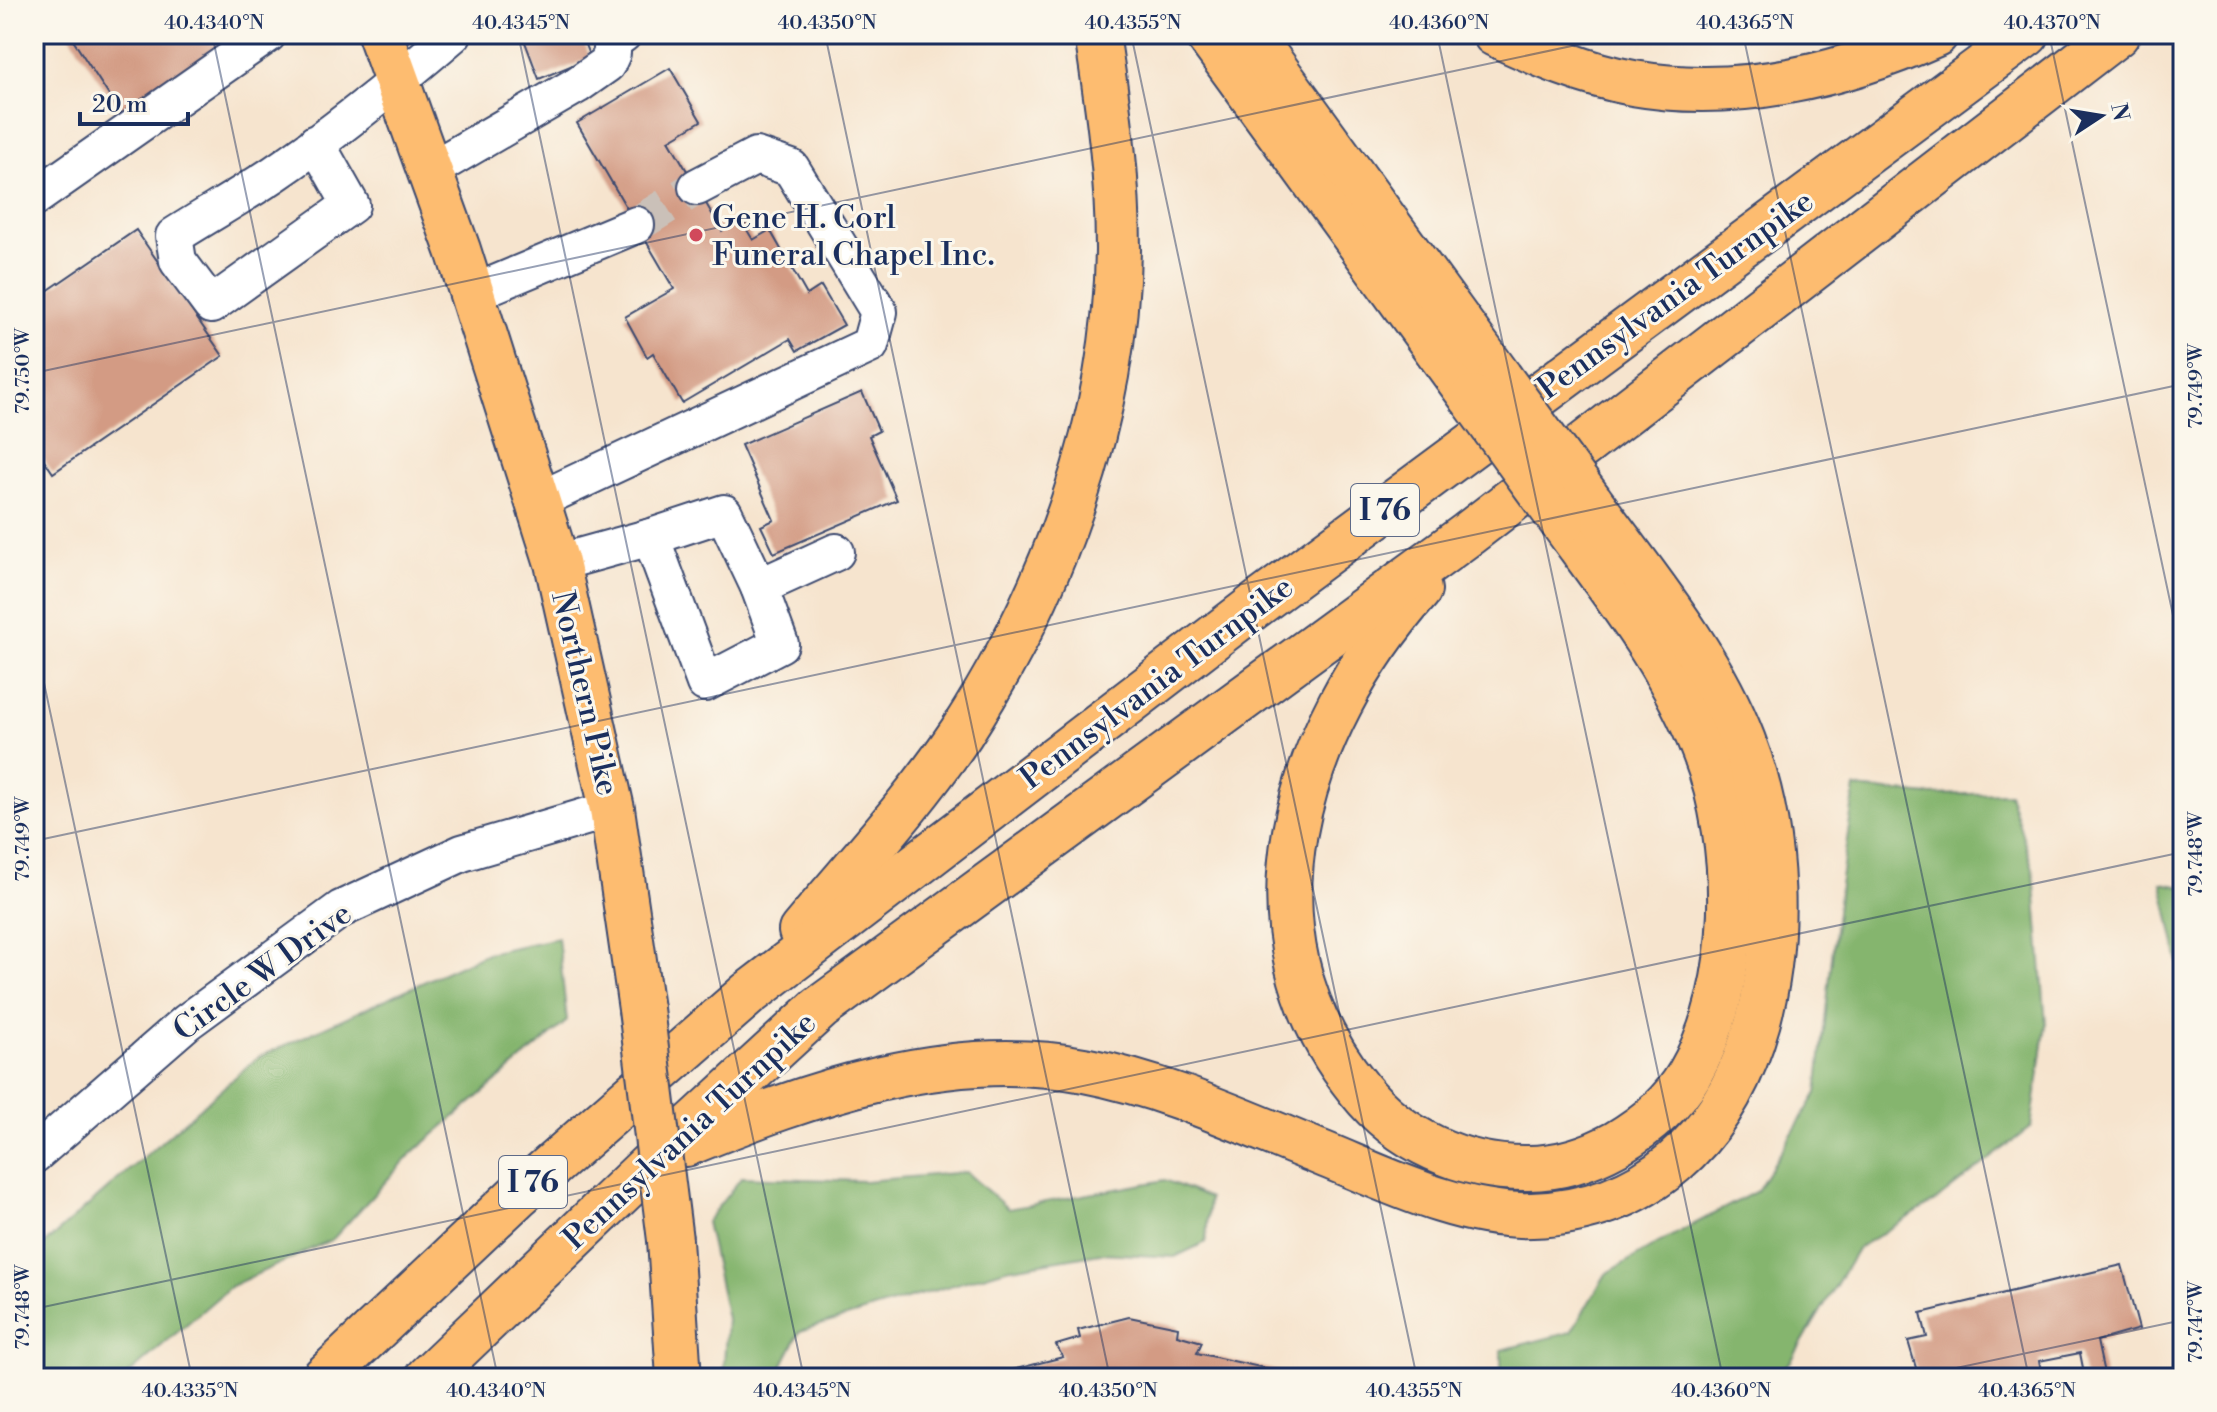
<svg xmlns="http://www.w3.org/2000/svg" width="2217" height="1412" viewBox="0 0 2217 1412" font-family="'Libre Bodoni',serif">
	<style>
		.forest { fill: #85b56e; stroke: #507266; stroke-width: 2 }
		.building { fill: #d39b84 }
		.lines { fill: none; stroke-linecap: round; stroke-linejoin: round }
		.minor-tunnel { stroke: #cac0b8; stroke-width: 36; stroke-dasharray: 36 18; stroke-linecap: butt }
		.minor-casing { stroke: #3c4a6f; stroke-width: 40 }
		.major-casing { stroke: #3c4a6f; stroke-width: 48 }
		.highway-casing { stroke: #3c4a6f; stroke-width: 48 }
		.minor { stroke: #fff; stroke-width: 36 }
		.major { stroke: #fdbc6f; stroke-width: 44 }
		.highway { stroke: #fdbc6f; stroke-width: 44 }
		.major-bridge-casing { stroke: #3c4a6f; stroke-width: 48; stroke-linecap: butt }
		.highway-bridge-casing { stroke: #3c4a6f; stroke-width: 48; stroke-linecap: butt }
		.major-bridge { stroke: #fdbc6f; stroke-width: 44 }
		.highway-bridge { stroke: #fdbc6f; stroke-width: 44 }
		.ticks { fill: none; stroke: #1b2f5e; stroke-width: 2; stroke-opacity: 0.45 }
		.poi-dot { fill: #d1495b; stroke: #fbf7ec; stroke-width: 3 }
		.labels { text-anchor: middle; stroke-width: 6; stroke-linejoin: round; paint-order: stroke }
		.shield { fill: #fbf7ec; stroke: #5e6b89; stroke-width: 2 }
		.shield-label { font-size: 30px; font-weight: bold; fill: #1b2f5e }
		.poi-label { font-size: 32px; fill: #1b2f5e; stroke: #fbf7ec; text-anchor: start }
		.street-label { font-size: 32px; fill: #1b2f5e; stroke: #fbf7ec }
		.neatline { fill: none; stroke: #1b2f5e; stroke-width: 3 }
		.ticks-label { font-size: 20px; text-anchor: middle; fill: #1b2f5e }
	</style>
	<rect width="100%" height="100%" fill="#fbf7ec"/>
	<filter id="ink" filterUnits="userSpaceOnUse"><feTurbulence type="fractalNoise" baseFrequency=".0125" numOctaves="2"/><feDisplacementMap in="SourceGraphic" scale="16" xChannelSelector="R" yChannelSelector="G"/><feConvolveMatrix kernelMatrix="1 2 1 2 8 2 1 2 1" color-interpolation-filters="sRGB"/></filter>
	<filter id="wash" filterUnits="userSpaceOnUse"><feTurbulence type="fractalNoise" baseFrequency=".006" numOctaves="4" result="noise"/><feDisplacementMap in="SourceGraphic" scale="32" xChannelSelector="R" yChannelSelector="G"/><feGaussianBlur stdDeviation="1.8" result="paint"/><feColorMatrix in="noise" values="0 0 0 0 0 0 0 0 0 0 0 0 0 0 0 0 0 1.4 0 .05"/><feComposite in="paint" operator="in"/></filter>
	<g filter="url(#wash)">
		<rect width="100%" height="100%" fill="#f6e4ce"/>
		<!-- forest -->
		<g class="forest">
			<path d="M1855,788L1930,795L2009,793L2034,872L2046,1025L2031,1127L1937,1200L1858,1248L1791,1361L1772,1378H1501V1350L1571,1332L1606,1274L1660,1242L1757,1191L1817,1093L1840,885Z"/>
			<path d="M2162,883L2183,887V982Z"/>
			<path d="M558,938L567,1021L410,1155L333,1239L231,1286L124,1378H34V1253L257,1058L487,953Z"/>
			<path d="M966,1172L1008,1209L1165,1180L1209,1198L1206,1242L1175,1257L1100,1253L1006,1269L800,1331L776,1378H723L727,1319L706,1222L742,1177L865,1181Z"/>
		</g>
		<g id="blocks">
			<!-- building -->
			<g class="building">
				<path d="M69,34H243L121,114Z"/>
				<path d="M522,34H581L590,58L539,79Z"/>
				<path d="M670,68L701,121L669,140L722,231L741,220L753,240L770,230L807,295L821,286L844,325L797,351L790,339L682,403L653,353L647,357L625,317L674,289L577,123Z"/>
				<path d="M136,230L223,356L53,473L34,445V300Z"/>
				<path d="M862,392L879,431L869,436L897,500L774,553L761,526L774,520L741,445Z"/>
				<path d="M2122,1265L2139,1329L2097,1341L2105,1378H2085L2080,1353L2039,1361L2042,1378H1919L1908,1341L1927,1337L1921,1313Z"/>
				<path d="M1129,1317L1178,1327L1177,1335L1202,1342L1197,1353L1309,1378H981L1063,1357L1056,1345L1080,1338L1078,1330Z"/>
			</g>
		</g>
	</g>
	<g filter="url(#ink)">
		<use href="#blocks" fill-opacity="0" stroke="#3c4a6f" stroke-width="2"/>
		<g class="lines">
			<!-- minor-tunnel -->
			<path class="minor-tunnel" d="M636,225L697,187"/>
			<!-- minor casing -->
			<g class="minor-casing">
				<g id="minor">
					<path d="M316,143L351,205L211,305L178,261L174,236C207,215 241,196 274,174C336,132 396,83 453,34"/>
					<path d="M429,171L577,85L607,64L612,53V42L623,34"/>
					<path d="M34,198L268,34"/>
					<path d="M471,294L636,225"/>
					<path d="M537,501L870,345L879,312L791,168L756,156L697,187"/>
					<path d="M651,537L705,683L780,644L759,587"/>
					<path d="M557,563L651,537L724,513L759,587L836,552"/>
					<path d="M34,1155L187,1022L341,909L462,853L612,809"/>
				</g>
			</g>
			<!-- major casing -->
			<g class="major-casing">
				<g id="major">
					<path d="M380,34L458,250L557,563L612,809L641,1009"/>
					<path d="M670,1240L679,1378"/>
				</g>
			</g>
			<!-- highway casing -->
			<g class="highway-casing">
				<g id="highway">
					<path d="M1207,34L1472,398"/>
					<path d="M1250,34L1500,378"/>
					<path d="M1495,34C1538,54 1586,75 1633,83C1736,101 1842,76 1936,34"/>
					<path d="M1419,590C1296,729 1231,932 1359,1089C1399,1140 1463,1169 1528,1168C1559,1168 1590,1158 1617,1143C1646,1126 1672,1104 1689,1075C1741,985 1741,846 1704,751C1672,666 1615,595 1562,522"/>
					<path d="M801,931C855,866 914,803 961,733C1053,591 1116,421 1118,250C1118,177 1108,106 1097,34"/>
					<path d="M686,1144C810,1094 947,1044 1084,1070C1163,1085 1237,1119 1311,1149C1377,1175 1459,1218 1532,1215C1768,1206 1812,919 1743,741C1709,652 1645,577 1590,501"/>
					<path d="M324,1378L517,1196L748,994L1252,608L2027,34"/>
					<path d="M427,1378L661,1154L820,1008L1468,534L2117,34"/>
				</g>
			</g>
			<!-- minor -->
			<use href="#minor" class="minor"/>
			<!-- major -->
			<use href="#major" class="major"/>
			<!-- highway -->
			<use href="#highway" class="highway"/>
			<!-- major-bridge casing -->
			<g class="major-bridge-casing">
				<path id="major-bridge" d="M641,1009L670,1240"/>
			</g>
			<!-- highway-bridge casing -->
			<g class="highway-bridge-casing">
				<g id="highway-bridge">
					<path d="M1500,378L1590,501"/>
					<path d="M1472,398L1562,522"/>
				</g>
			</g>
			<!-- major-bridge -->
			<use href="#major-bridge" class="major-bridge"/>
			<!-- highway-bridge -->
			<use href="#highway-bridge" class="highway-bridge"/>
		</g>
	</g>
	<!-- ticks -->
	<path class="ticks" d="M212,34L498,1378M518,34L804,1378M825,34L1110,1378M1131,34L1417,1378M1437,34L1723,1378M1743,34L2029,1378M2049,34L2183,662M34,373L1628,34M34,636L192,1378M34,841L2183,384M34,1309L2183,852M1909,1378L2183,1320"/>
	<!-- markers -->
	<circle class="poi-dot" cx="696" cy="235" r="8"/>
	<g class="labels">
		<!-- shield labels -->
		<g class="shield">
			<rect x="1351" y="484" width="68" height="52" rx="6"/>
			<rect x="499" y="1156" width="68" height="52" rx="6"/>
		</g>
		<g class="shield-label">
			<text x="1385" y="520">I 76</text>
			<text x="533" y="1192">I 76</text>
		</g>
		<!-- poi labels -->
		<g class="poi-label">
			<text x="712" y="228">Gene H. Corl<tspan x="712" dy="37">Funeral Chapel Inc.</tspan></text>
		</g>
		<!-- street labels -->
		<g class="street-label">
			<text transform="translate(1675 294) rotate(-36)" y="11">Pennsylvania Turnpike</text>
			<text transform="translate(1156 682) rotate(-37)" y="11">Pennsylvania Turnpike</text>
			<text transform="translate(586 693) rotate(77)" y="11">Northern Pike</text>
			<text transform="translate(262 971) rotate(-36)" y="11">Circle W Drive</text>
			<text transform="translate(689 1130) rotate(-43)" y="11">Pennsylvania Turnpike</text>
		</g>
	</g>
	<!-- margin -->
	<rect width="2217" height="1412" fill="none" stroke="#fbf7ec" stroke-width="88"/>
	<!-- north arrow -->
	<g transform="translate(2101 116) rotate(78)" stroke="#fbf7ec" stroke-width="6" paint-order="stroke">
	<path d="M0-6L14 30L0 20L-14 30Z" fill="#1b2f5e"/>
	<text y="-12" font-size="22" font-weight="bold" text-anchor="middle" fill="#1b2f5e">N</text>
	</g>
	<!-- scale -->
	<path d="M80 112v12h108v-12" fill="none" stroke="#1b2f5e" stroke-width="4"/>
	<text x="92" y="112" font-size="24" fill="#1b2f5e" stroke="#fbf7ec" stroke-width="6" paint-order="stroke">20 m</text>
	<rect x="44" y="44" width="2129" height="1324" class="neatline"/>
	<g class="ticks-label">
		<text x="214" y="29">40.4340°N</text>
		<text x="521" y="29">40.4345°N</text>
		<text x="827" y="29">40.4350°N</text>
		<text x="1133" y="29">40.4355°N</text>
		<text x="1439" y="29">40.4360°N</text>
		<text x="1745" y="29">40.4365°N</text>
		<text x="2052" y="29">40.4370°N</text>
		<text transform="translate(22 371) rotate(-90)" y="7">79.750°W</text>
		<text transform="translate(2195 386) rotate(-90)" y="7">79.749°W</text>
		<text transform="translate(22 839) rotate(-90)" y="7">79.749°W</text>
		<text transform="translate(2195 854) rotate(-90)" y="7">79.748°W</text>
		<text transform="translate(22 1307) rotate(-90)" y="7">79.748°W</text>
		<text transform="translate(2195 1322) rotate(-90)" y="7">79.747°W</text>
		<text x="190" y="1397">40.4335°N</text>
		<text x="496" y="1397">40.4340°N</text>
		<text x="802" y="1397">40.4345°N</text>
		<text x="1108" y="1397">40.4350°N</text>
		<text x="1414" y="1397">40.4355°N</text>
		<text x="1721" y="1397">40.4360°N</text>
		<text x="2027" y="1397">40.4365°N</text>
	</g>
</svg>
